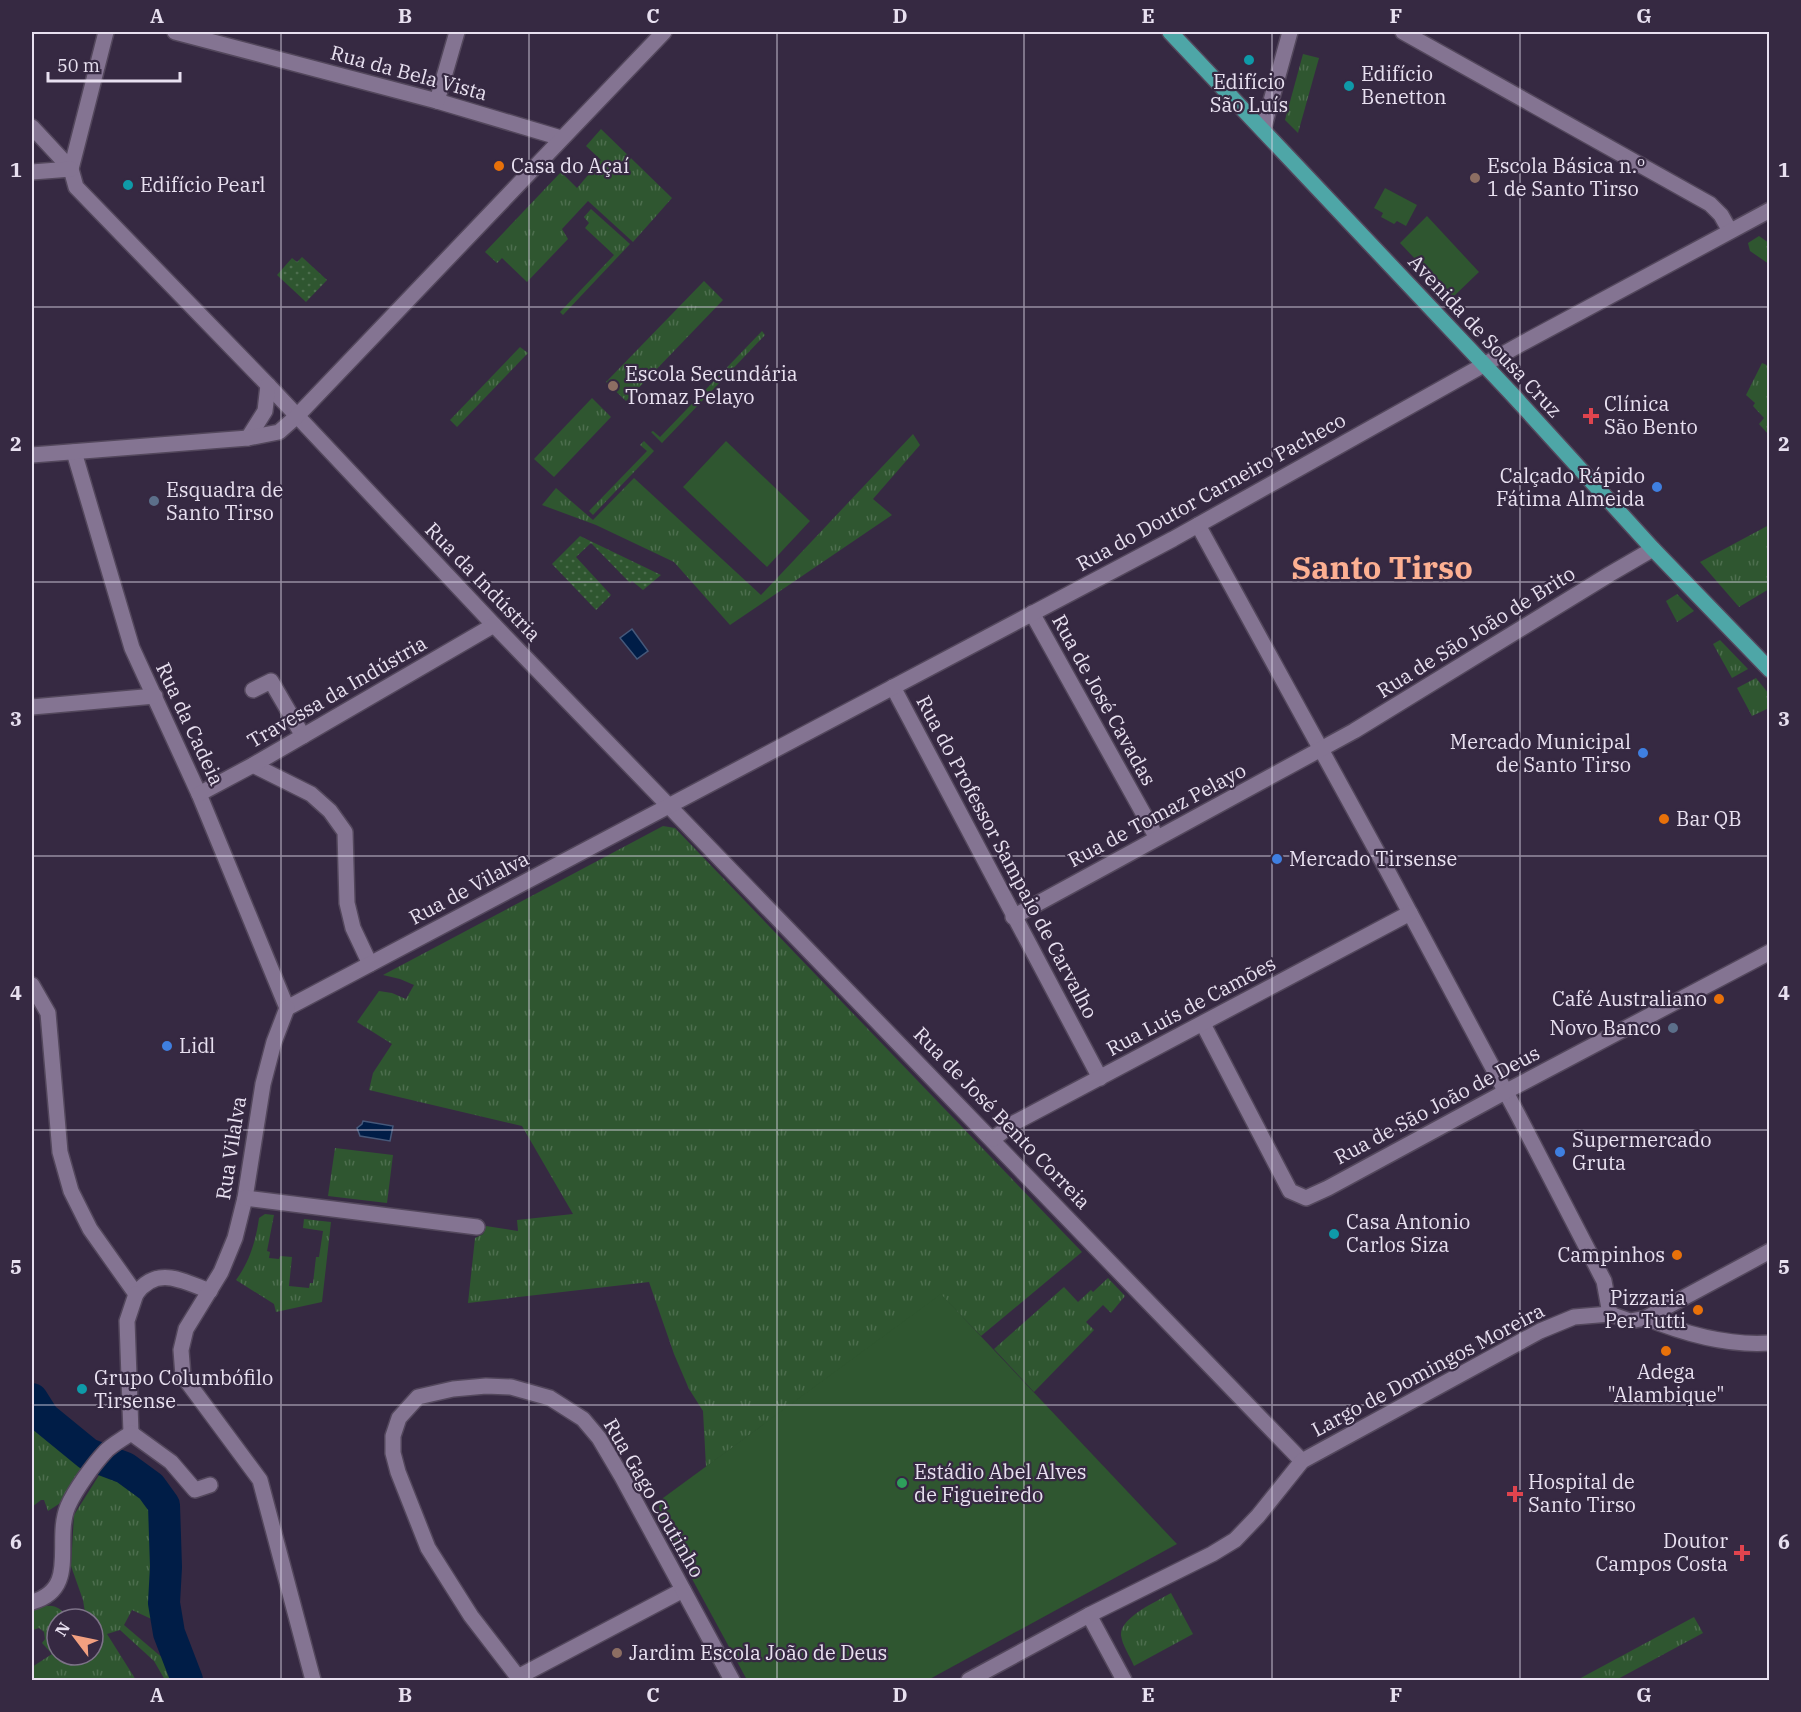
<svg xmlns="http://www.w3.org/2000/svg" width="1801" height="1712" viewBox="0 0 1801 1712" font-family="'IBM Plex Serif',serif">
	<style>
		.grass { fill: url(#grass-tufts); fill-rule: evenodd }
		.park { fill: #2f5630 }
		.garden { fill: url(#garden-dots) }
		.water { fill: #001d47; stroke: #46587a; stroke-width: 1.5 }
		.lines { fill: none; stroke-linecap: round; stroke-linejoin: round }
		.river { stroke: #001d47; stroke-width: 32 }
		.minor-casing { stroke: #53475c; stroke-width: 18 }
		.major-casing { stroke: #53475c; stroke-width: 18 }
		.minor { stroke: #847492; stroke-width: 15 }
		.major { stroke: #4ea6a7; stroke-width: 15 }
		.grid { fill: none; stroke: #e8e0f0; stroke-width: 1.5; stroke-opacity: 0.55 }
		.culture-dot { fill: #0f9aa8; stroke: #362942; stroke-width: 2 }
		.food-dot { fill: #e8710a; stroke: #362942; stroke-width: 2 }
		.education-dot { fill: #8d6e63; stroke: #362942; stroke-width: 2 }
		.health-dot { fill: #e0444e; stroke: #362942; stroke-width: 2 }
		.shop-dot { fill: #3f7fe0; stroke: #362942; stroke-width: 2 }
		.service-dot { fill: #5c6f8a; stroke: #362942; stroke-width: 2 }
		.leisure-dot { fill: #2e9e5b; stroke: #362942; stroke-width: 2 }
		.labels { text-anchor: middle; stroke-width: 4.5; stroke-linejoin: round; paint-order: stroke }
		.street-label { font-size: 20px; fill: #e8e0f0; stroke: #362942 }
		.poi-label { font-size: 20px; fill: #e8e0f0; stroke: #362942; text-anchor: start }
		.town-label { font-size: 32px; font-weight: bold; fill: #fdb092; stroke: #362942 }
		.neatline { fill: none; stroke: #e8e0f0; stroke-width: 2 }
		.grid-label { font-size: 20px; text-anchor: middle; font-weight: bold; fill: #e8e0f0 }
	</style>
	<defs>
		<pattern id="grass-tufts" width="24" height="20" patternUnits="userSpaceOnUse" patternTransform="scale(1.5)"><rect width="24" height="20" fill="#2f5630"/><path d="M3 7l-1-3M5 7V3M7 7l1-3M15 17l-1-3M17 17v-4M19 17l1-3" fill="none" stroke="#4d6e4e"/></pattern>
		<pattern id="garden-dots" width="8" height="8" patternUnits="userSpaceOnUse" patternTransform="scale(1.5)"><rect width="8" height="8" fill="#2f5630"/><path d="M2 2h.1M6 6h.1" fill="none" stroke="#4d6e4e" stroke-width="1.8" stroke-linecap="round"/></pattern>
	</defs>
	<rect width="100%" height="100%" fill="#362942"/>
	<!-- grass -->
	<g class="grass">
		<path d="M1303,54L1319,58L1298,133L1285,120Z"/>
		<path d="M601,129L672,198L633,242L588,201L562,229L568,239L527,282L502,258L497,263L485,252L561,172L577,188L601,160L586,146Z"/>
		<path d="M591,209L630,244L563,315L560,312L614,255L585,228L589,223L584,217Z"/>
		<path d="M1759,236L1769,243V264L1750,251L1748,243Z"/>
		<path d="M704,281L723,300L626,401L606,382Z"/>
		<path d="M762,331L765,335L662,443L651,432L653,431L660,437Z"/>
		<path d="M520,347L528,353L457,427L450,420Z"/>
		<path d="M1762,363L1769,366V435L1759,424L1764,418L1753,406L1755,403L1746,395Z"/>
		<path d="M592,398L611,417L554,477L534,459Z"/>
		<path d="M913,434L920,445L873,499L892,515L730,625L674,562L596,525L542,505L556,488L593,520L634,478L761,595Z"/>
		<path d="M644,441L654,451L593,515L589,511L647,451L640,445Z"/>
		<path d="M1769,525V589L1739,607L1700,562Z"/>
		<path d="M1677,594L1694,611L1677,622L1666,601Z"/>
		<path d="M1720,640L1748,669L1732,678L1713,644Z"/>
		<path d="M1756,678L1769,694V708L1752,716L1737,688Z"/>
		<path d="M663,826L675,828L1082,1252L981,1336L941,1295L706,1467L703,1411L689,1389L674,1354L649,1282L468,1303L475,1238L483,1234L486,1226L518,1231L517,1220L573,1214L522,1126L369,1090L373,1073L392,1044L357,1022L379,991L392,993L406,999L414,985L400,979L383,975Z"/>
		<path d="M335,1148L393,1155L387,1203L328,1196Z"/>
		<path d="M265,1214L274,1215L267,1251L270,1252L269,1258L279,1259L280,1256L292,1257L289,1286L309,1288L310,1283H313L316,1257H319L323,1231L303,1228L304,1219L331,1222L322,1302L276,1312L274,1304L236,1280C250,1261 256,1240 259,1218Z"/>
		<path d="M1108,1278L1125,1296L1111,1313L1103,1305L1086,1322L1094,1330L1034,1392L994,1349L1064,1287L1078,1302L1091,1290L1093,1292Z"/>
		<path d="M32,1406L42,1420L85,1457L91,1460L62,1502L48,1511L44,1500H41L32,1507Z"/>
		<path d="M106,1464L123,1471L147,1489L160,1508L162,1565L160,1601L164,1630L183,1680H165L154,1661L120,1630L107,1634L136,1680H32V1667L52,1654L42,1643L45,1639L44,1632L39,1628L33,1630L32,1611C50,1603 56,1603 70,1619H57V1655H93V1619H86L83,1600L71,1566L74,1515ZM132,1610L160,1623L172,1666L124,1625Z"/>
		<path d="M1171,1593L1193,1634L1134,1666C1130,1656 1122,1645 1121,1635C1120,1617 1158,1601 1171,1593Z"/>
		<path d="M1694,1617L1703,1633L1616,1680H1577Z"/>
	</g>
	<!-- park -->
	<g class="park">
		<path d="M1385,188L1417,205L1406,226L1397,221L1394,224L1381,217L1383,213L1374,208Z"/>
		<path d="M1427,216L1479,272L1452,298L1400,243Z"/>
		<path d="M726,441L810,521L767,567L683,487Z"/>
		<path d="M941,1294L1177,1544L928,1680H747L660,1520L659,1506L663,1498Z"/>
	</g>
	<!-- garden -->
	<g class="garden">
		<path d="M302,257L327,280L306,302L277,275L292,258L297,262Z"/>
		<path d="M580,536L661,575L643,590L632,581L630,583L591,543L576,557L611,595L596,610L552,564Z"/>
	</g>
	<!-- water -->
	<g class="water">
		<path d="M632,629L648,651L637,659L620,638Z"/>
		<path d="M363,1121L393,1126L390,1141L360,1136L357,1128L362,1124Z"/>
	</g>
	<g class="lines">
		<!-- river -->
		<path class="river" d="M32,1399L44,1418L88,1454L125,1468L151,1487L164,1505L166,1567L164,1603L169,1633L187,1680"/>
		<!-- minor casing -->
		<g class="minor-casing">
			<g id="minor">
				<path d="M106,32L71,169L76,187L268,385L494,625L1302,1461"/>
				<path d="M175,32L437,101L561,138"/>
				<path d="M1403,32L1710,204L1721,215L1730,231"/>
				<path d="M437,101L457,32"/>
				<path d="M32,127L71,169"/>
				<path d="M1263,130L1290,32"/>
				<path d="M32,172L71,169"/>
				<path d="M248,438L265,411L268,385"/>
				<path d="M74,452L132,648L199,794L287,1008"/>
				<path d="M32,455L248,438L279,432L297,416L664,32"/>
				<path d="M1198,525L1386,868L1517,1113L1604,1281L1610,1314"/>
				<path d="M1032,613L1157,838"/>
				<path d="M893,687L1100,1078"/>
				<path d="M253,690L271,681L303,736"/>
				<path d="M32,707L155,696"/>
				<path d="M253,765L311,794L330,811L345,832L347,903L353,928L370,964"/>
				<path d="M199,794L253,765L494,625"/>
				<path d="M1013,917L1354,731L1610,574L1653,549"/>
				<path d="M32,985L48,1013L60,1152L71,1191L90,1229L136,1294C157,1265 182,1281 210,1291"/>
				<path d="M287,1008L1173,539L1521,344L1770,210"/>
				<path d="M287,1008L274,1042L263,1084L245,1198L235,1238L221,1272L186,1329L181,1350L183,1376L260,1480L313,1680"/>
				<path d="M1203,1024L1290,1191L1306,1198L1328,1188L1505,1092L1770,952"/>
				<path d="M993,1139L1014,1123L1410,913"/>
				<path d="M245,1198L477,1227"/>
				<path d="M1646,1318C1685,1334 1728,1346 1770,1343"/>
				<path d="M131,1433L127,1321L136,1294"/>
				<path d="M131,1433L171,1462L195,1490L210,1485"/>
				<path d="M32,1602C80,1589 53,1541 68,1506C75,1490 93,1465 105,1452C111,1445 123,1439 131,1433"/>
				<path d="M1089,1615L1124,1680"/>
				<path d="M518,1677L683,1590"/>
				<path d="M519,1680L518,1677L471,1616L428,1548L398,1472L393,1453V1436L399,1418L418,1397L453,1389L486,1386L511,1387L550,1398L583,1419L599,1438L622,1477L732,1680"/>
				<path d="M969,1680L1089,1615L1212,1554L1235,1540L1258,1516L1302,1461L1540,1331L1574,1317L1610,1314L1630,1321L1646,1318L1770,1251"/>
			</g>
		</g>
		<!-- major casing -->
		<g class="major-casing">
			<path id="major" d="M1170,32L1511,393L1653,549L1770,670"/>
		</g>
		<!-- minor -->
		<use href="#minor" class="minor"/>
		<!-- major -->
		<use href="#major" class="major"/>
	</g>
	<!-- grid -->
	<path class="grid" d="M281,32V1680M529,32V1680M777,32V1680M1024,32V1680M1272,32V1680M1520,32V1680M32,307H1770M32,582H1770M32,856H1770M32,1130H1770M32,1405H1770"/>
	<!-- markers -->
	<g class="culture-dot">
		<circle cx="1249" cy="60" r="6"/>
		<circle cx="1349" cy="86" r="6"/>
		<circle cx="128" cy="185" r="6"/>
		<circle cx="1334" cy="1234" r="6"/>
		<circle cx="82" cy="1389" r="6"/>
	</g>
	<g class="food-dot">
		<circle cx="499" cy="166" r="6"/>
		<circle cx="1664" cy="819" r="6"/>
		<circle cx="1719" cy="999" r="6"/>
		<circle cx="1677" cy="1255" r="6"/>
		<circle cx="1698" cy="1310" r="6"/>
		<circle cx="1666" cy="1351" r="6"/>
	</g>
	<g class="education-dot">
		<circle cx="1475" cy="178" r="6"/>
		<circle cx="613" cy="386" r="6"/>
		<circle cx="617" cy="1653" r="6"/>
	</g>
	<g class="health-dot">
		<path d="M1588 407h6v6h6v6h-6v6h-6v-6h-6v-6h6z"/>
		<path d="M1512 1485h6v6h6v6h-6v6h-6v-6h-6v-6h6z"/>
		<path d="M1739 1544h6v6h6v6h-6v6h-6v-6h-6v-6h6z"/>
	</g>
	<g class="shop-dot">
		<circle cx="1657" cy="487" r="6"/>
		<circle cx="1643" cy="753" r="6"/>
		<circle cx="1277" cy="859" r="6"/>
		<circle cx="167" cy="1046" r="6"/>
		<circle cx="1560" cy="1152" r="6"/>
	</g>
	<g class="service-dot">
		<circle cx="154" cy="501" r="6"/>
		<circle cx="1673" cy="1028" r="6"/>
	</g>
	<circle class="leisure-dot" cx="902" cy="1483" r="6"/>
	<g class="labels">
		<!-- street labels -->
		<g class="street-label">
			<text transform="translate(409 73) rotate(15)" y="7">Rua da Bela Vista</text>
			<text transform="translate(1485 336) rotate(47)" y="7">Avenida de Sousa Cruz</text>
			<text transform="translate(1211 492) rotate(-29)" y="7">Rua do Doutor Carneiro Pacheco</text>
			<text transform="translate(483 582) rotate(46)" y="7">Rua da Indústria</text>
			<text transform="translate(1476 632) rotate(-32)" y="7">Rua de São João de Brito</text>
			<text transform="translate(337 692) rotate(-30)" y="7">Travessa da Indústria</text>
			<text transform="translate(1104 700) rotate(61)" y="7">Rua de José Cavadas</text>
			<text transform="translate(190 724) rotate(65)" y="7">Rua da Cadeia</text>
			<text transform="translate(1157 815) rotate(-28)" y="7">Rua de Tomaz Pelayo</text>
			<text transform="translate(1007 857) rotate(62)" y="7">Rua do Professor Sampaio de Carvalho</text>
			<text transform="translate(469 888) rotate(-28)" y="7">Rua de Vilalva</text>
			<text transform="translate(1191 1006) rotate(-28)" y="7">Rua Luís de Camões</text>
			<text transform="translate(1437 1105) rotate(-28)" y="7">Rua de São João de Deus</text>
			<text transform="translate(1002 1118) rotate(46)" y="7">Rua de José Bento Correia</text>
			<text transform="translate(231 1148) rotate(-81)" y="7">Rua Vilalva</text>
			<text transform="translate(1428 1370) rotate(-28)" y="7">Largo de Domingos Moreira</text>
			<text transform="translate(654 1498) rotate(60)" y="7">Rua Gago Coutinho</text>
		</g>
		<!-- poi labels -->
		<g class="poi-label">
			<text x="1361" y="81">Edifício<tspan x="1361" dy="23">Benetton</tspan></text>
			<text x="1249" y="89" text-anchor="middle">Edifício<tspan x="1249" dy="23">São Luís</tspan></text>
			<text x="511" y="173">Casa do Açaí</text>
			<text x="1487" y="173">Escola Básica n.º<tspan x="1487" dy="23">1 de Santo Tirso</tspan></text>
			<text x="140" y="192">Edifício Pearl</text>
			<text x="625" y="381">Escola Secundária<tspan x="625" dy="23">Tomaz Pelayo</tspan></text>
			<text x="1604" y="411">Clínica<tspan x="1604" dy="23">São Bento</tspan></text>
			<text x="1645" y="483" text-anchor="end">Calçado Rápido<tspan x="1645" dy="23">Fátima Almeida</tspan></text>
			<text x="166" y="497">Esquadra de<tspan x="166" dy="23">Santo Tirso</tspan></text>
			<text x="1631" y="749" text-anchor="end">Mercado Municipal<tspan x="1631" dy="23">de Santo Tirso</tspan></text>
			<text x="1676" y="826">Bar QB</text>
			<text x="1289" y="866">Mercado Tirsense</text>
			<text x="1707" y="1006" text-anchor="end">Café Australiano</text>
			<text x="1661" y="1035" text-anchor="end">Novo Banco</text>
			<text x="179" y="1053">Lidl</text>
			<text x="1572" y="1147">Supermercado<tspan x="1572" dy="23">Gruta</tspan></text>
			<text x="1346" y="1229">Casa Antonio<tspan x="1346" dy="23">Carlos Siza</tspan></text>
			<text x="1665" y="1262" text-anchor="end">Campinhos</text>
			<text x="1686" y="1305" text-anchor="end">Pizzaria<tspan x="1686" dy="23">Per Tutti</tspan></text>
			<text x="1666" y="1379" text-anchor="middle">Adega<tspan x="1666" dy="23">"Alambique"</tspan></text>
			<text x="94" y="1385">Grupo Columbófilo<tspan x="94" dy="23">Tirsense</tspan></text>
			<text x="914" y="1479">Estádio Abel Alves<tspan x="914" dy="23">de Figueiredo</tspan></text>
			<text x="1528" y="1489">Hospital de<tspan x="1528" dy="23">Santo Tirso</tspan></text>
			<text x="1728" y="1548" text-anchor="end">Doutor<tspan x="1728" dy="23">Campos Costa</tspan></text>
			<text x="629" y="1660">Jardim Escola João de Deus</text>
		</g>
		<!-- town labels -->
		<g class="town-label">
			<text x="1382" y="579">Santo Tirso</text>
		</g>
	</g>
	<!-- border -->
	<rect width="1801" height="1712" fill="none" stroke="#362942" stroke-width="66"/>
	<!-- north arrow -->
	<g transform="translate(75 1637) rotate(302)"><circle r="28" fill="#362942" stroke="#7d7288" stroke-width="1.5"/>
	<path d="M0-4.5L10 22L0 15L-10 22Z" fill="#f2a080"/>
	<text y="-9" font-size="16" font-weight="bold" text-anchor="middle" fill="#e8e0f0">N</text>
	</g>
	<!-- scale -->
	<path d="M48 72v9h132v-9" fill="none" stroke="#e8e0f0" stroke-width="3"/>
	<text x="57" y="72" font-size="18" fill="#e8e0f0" stroke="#362942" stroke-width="4.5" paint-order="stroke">50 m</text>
	<rect x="33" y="33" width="1735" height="1646" class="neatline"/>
	<g class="grid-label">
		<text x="157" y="23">A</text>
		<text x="405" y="23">B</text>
		<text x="653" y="23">C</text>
		<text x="900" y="23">D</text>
		<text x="1148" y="23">E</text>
		<text x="1396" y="23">F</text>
		<text x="1644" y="23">G</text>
		<text x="16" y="177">1</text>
		<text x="1784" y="177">1</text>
		<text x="16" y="451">2</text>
		<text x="1784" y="451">2</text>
		<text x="16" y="726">3</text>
		<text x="1784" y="726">3</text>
		<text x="16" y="1000">4</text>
		<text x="1784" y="1000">4</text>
		<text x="16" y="1274">5</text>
		<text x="1784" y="1274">5</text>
		<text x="16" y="1549">6</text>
		<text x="1784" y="1549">6</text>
		<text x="157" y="1702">A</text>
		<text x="405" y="1702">B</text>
		<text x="653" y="1702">C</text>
		<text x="900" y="1702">D</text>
		<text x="1148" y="1702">E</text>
		<text x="1396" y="1702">F</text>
		<text x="1644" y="1702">G</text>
	</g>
</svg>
